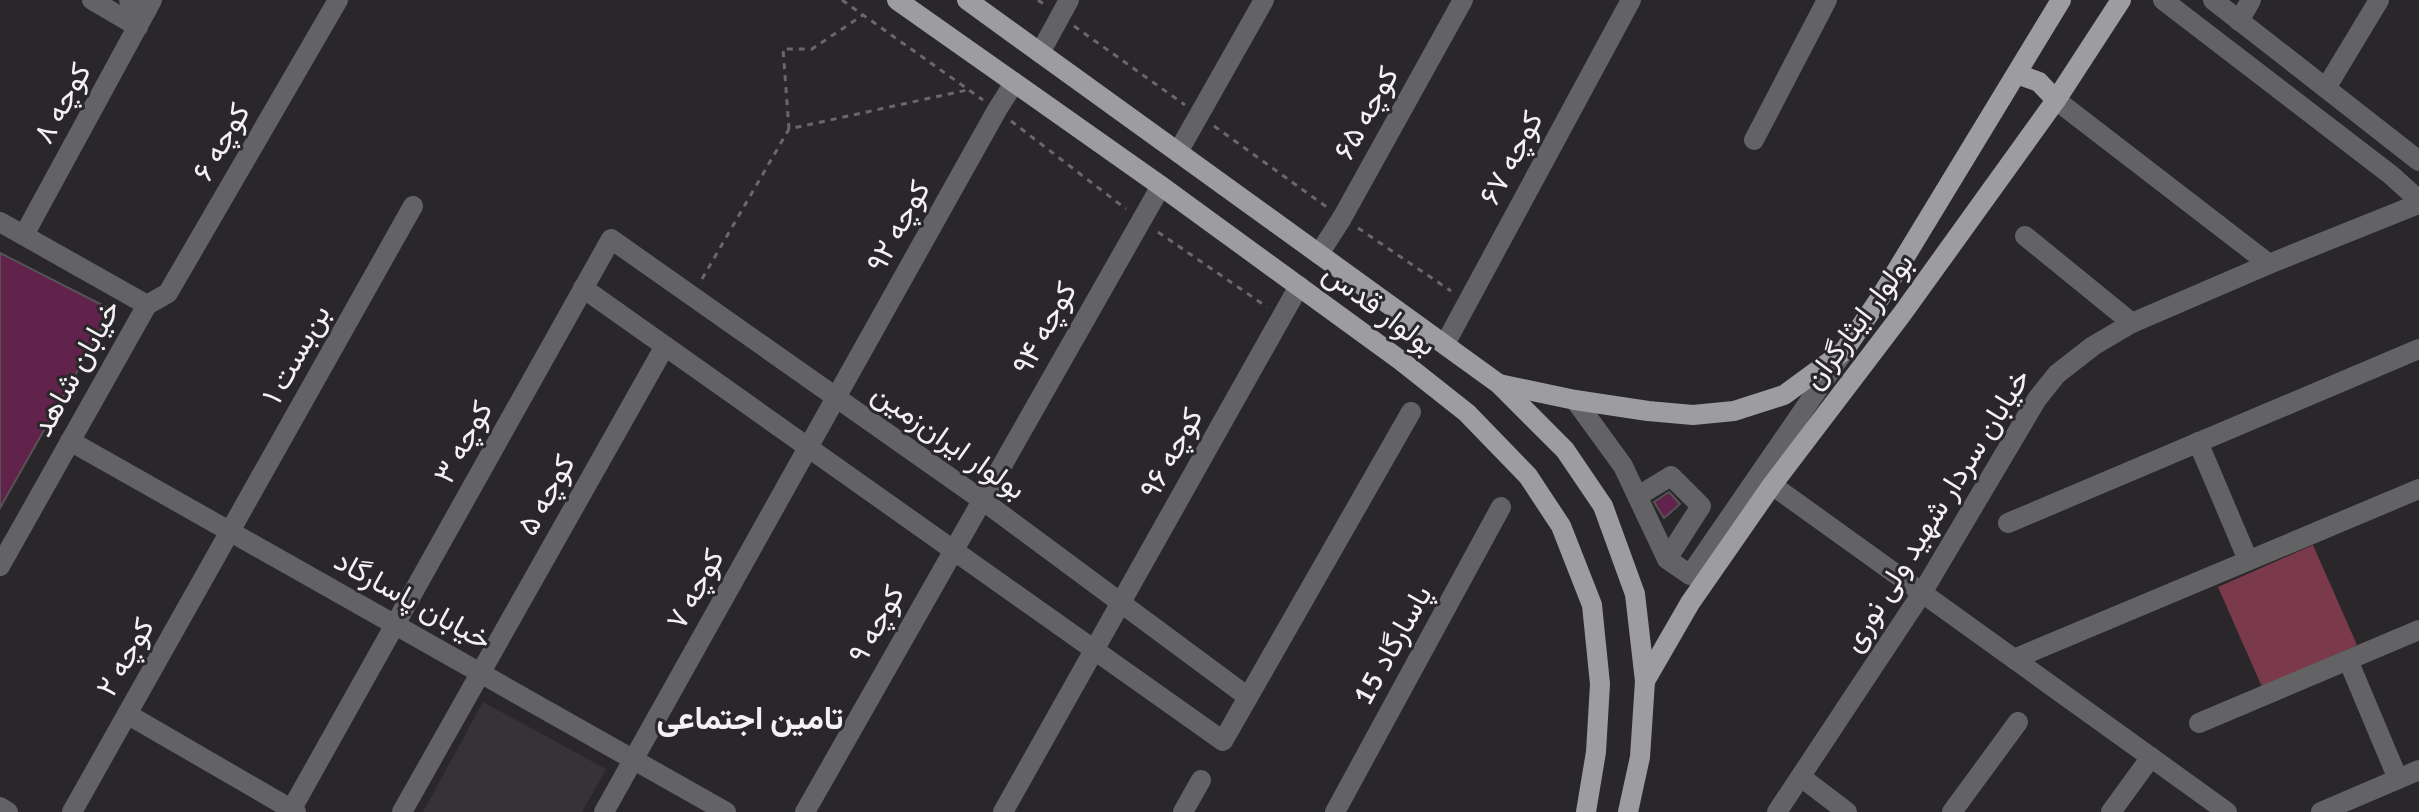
<svg xmlns="http://www.w3.org/2000/svg" width="2419" height="812" viewBox="0 0 2419 812" font-family="Signika,Vazirmatn,sans-serif">
	<style>
		.built { fill: #373138 }
		.green { fill: #7a3a4b }
		.building { fill: #61224c; stroke: #575355; stroke-width: 2 }
		.lines { fill: none; stroke-linecap: round; stroke-linejoin: round }
		.path { stroke: #6a676a; stroke-width: 3; stroke-dasharray: 6 6; stroke-linecap: butt }
		.minor { stroke: #636264; stroke-width: 20 }
		.major { stroke: #9d9ca0; stroke-width: 20 }
		.labels { text-anchor: middle; stroke-width: 6; stroke-linejoin: round; paint-order: stroke }
		.street-label { font-size: 30px; fill: #f3f1f3; stroke: #2a272a }
		.neighbourhood-label { font-size: 32px; font-weight: bold; fill: #f3f1f3; stroke: #2a272a }
	</style>
	<rect width="100%" height="100%" fill="#2a272a"/>
	<!-- built -->
	<path class="built" d="M483,702L606,769L582,812H423Z"/>
	<!-- green -->
	<path class="green" d="M2313,545L2357,645L2262,687L2218,587Z"/>
	<!-- building -->
	<g class="building">
		<path d="M0,253L112,310L0,508Z"/>
		<path d="M1669,492L1680,504L1664,518L1654,502Z"/>
	</g>
	<g class="lines">
		<!-- path -->
		<g class="path">
			<path d="M842,0L983,100"/>
			<path d="M1038,0L1045,5"/>
			<path d="M1074,26L1185,105"/>
			<path d="M1011,121L1126,209"/>
			<path d="M1214,126L1328,208"/>
			<path d="M789,129L783,49H812L863,15"/>
			<path d="M1358,228L1451,291"/>
			<path d="M1158,232L1267,307"/>
			<path d="M702,279L789,129L967,90"/>
		</g>
		<!-- minor -->
		<g class="minor">
			<path d="M92,0L138,27"/>
			<path d="M129,0L147,10"/>
			<path d="M2163,0L2391,175L2412,194L2419,205"/>
			<path d="M2213,0L2419,161"/>
			<path d="M2239,21L2251,0"/>
			<path d="M1040,53L1069,0"/>
			<path d="M2326,88L2379,0"/>
			<path d="M2056,100L2269,264"/>
			<path d="M1754,140L1827,0"/>
			<path d="M1178,152L1264,0"/>
			<path d="M0,222L147,305L0,566"/>
			<path d="M24,235L152,0"/>
			<path d="M2025,236L2132,323"/>
			<path d="M1319,254L1342,218L1463,0"/>
			<path d="M583,288L1223,741L1411,412"/>
			<path d="M147,305L168,293L338,0"/>
			<path d="M1445,344L1631,0"/>
			<path d="M1575,400L1623,466L1667,559L1690,575L1842,354"/>
			<path d="M70,441L726,812"/>
			<path d="M2198,442L2248,560"/>
			<path d="M1772,485L2227,812"/>
			<path d="M1638,496L1671,476L1701,506L1667,559"/>
			<path d="M2008,523L2419,349"/>
			<path d="M2014,659L2419,489"/>
			<path d="M2348,660L2398,779"/>
			<path d="M127,714L296,812"/>
			<path d="M2199,723L2419,630"/>
			<path d="M1801,777L1847,812"/>
			<path d="M0,807L8,812"/>
			<path d="M72,812L413,206"/>
			<path d="M290,812L611,239L982,500L1248,697"/>
			<path d="M402,812L665,346"/>
			<path d="M604,812L997,110L1014,83"/>
			<path d="M805,812L1161,186"/>
			<path d="M1003,812L1299,286"/>
			<path d="M1183,812L1201,780"/>
			<path d="M1335,812L1501,507"/>
			<path d="M1777,812L1922,593L2037,399L2057,374L2093,346L2132,323L2269,264L2418,204"/>
			<path d="M1952,812L2018,722"/>
			<path d="M2111,812L2151,757"/>
			<path d="M2321,812L2419,770"/>
		</g>
		<!-- major -->
		<g class="major">
			<path d="M897,0L1161,186L1400,360L1467,413L1528,476L1561,526L1592,605L1600,684L1596,752L1586,812"/>
			<path d="M967,0L1499,384L1565,450L1603,506L1635,594L1645,681L1640,757L1628,812"/>
			<path d="M2017,74L2039,82L2056,100"/>
			<path d="M1499,384L1575,400L1648,411L1693,415L1734,411L1784,395L1844,351L1880,298L2061,0"/>
			<path d="M1645,681L1690,603L1772,485L1902,314L2056,100L2121,0"/>
		</g>
	</g>
	<g class="labels">
		<!-- street labels -->
		<g class="street-label">
			<text transform="translate(62 103) rotate(-61)" y="10">کوچه ۸</text>
			<text transform="translate(1366 113) rotate(-61)" y="10">کوچه ۶۵</text>
			<text transform="translate(221 142) rotate(-60)" y="10">کوچه ۶</text>
			<text transform="translate(1511 158) rotate(-62)" y="10">کوچه ۶۷</text>
			<text transform="translate(898 226) rotate(-61)" y="10">کوچه ۹۲</text>
			<text transform="translate(1380 309) rotate(37)" y="10">بولوار قدس</text>
			<text transform="translate(1858 321) rotate(-53)" y="10">بولوار ایثارگران</text>
			<text transform="translate(1044 328) rotate(-61)" y="10">کوچه ۹۴</text>
			<text transform="translate(296 354) rotate(-61)" y="10">بن‌بست ۱</text>
			<text transform="translate(76 368) rotate(-61)" y="10">خیابان شاهد</text>
			<text transform="translate(949 441) rotate(35)" y="10">بولوار ایران‌زمین</text>
			<text transform="translate(463 442) rotate(-61)" y="10">کوچه ۳</text>
			<text transform="translate(1171 453) rotate(-61)" y="10">کوچه ۹۶</text>
			<text transform="translate(546 495) rotate(-61)" y="10">کوچه ۵</text>
			<text transform="translate(1936 510) rotate(-58)" y="10">خیابان سردار شهید ولی نوری</text>
			<text transform="translate(695 589) rotate(-61)" y="10">کوچه ۷</text>
			<text transform="translate(413 600) rotate(29)" y="10">خیابان پاسارگاد</text>
			<text transform="translate(876 624) rotate(-61)" y="10">کوچه ۹</text>
			<text transform="translate(1392 645) rotate(-61)" y="10">پاسارگاد 15</text>
			<text transform="translate(125 657) rotate(-60)" y="10">کوچه ۲</text>
		</g>
		<!-- neighbourhood labels -->
		<g class="neighbourhood-label">
			<text x="750" y="729">تامین اجتماعی</text>
		</g>
	</g>
</svg>
